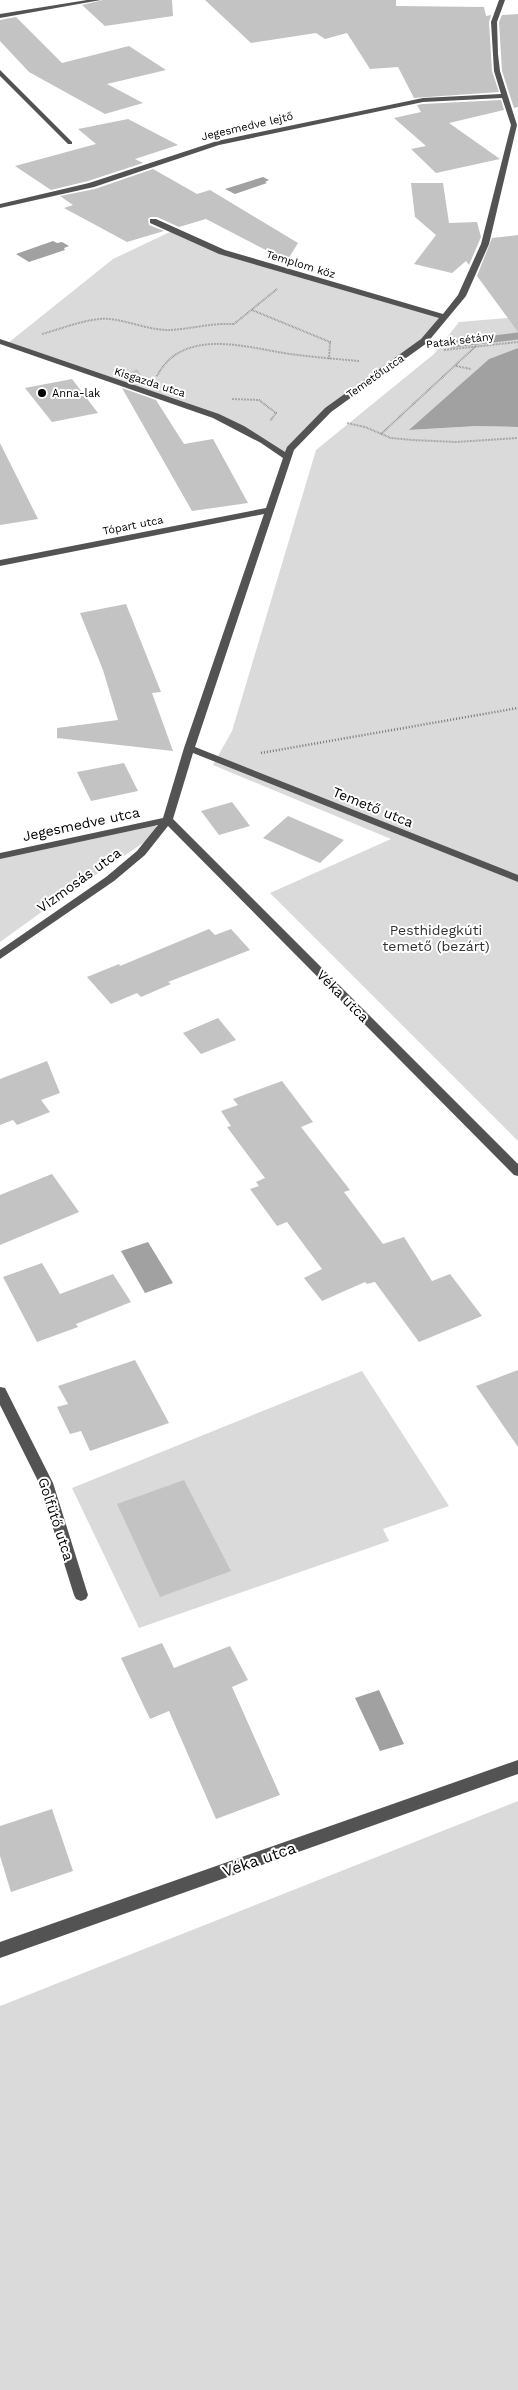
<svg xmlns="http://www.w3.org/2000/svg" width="518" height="2390" viewBox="0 0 518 2390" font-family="'Work Sans',sans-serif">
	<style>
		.green { fill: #dadada }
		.water { fill: #a1a1a1 }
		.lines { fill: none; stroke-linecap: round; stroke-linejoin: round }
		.stream { stroke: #a1a1a1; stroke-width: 7 }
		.building { fill: #c3c3c3 }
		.path-far1 { stroke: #757575; stroke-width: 2; stroke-dasharray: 0.5 1; stroke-linecap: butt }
		.path { stroke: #757575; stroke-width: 2.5; stroke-dasharray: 1 2; stroke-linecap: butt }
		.minor { fill: #535353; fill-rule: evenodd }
		.poi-dot { fill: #000; stroke: #fff; stroke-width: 2 }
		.labels { text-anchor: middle; stroke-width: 4; stroke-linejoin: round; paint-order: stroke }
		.far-street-label { font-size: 11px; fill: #000; stroke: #fff }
		.far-poi-label { font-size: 11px; fill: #000; stroke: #fff; text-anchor: start }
		.street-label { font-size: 14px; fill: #000; stroke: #fff }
		.park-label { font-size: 14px; fill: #313131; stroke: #fff }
		.near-street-label { font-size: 16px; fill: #000; stroke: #fff }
	</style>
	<rect width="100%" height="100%" fill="#fff"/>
	<!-- green -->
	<g class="green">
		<path d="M172,231L222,252L446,317L435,329L328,410L286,457L232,424L8,343L113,259Z"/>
		<path d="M518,317V348L489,359L410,430L477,426L518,427V1141L270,893L391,839L213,765L232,731L316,450L434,354L459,322Z"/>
		<path d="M141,823L155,825L158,829L152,837L57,901L0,942V856Z"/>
		<path d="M362,1371L449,1506L383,1529L389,1541L139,1628L72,1488Z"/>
		<path d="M518,1801V2390H0V2006Z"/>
	</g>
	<!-- water -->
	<g class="water">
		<path d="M263,177L269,180L265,182L267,183L235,194L225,189Z"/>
		<path d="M53,241L57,243L62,242L69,246L64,248L65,250L29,262L16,254Z"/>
		<path d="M518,348V427L477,426L409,430L489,359Z"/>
		<path d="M148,1242L173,1283L145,1293L121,1251Z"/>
		<path d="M379,1690L404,1744L380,1751L355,1698Z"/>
	</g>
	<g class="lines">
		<!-- stream -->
		<path class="stream" d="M453,344L518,336"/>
	</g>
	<!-- building -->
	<g class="building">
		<path d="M103,0H172L173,16L105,26L82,5Z"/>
		<path d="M205,0H396V6L484,7L486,16L491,15L489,22L492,71L499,92L414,98L398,67L370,69L347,33L325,39L316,33L251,43Z"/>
		<path d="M518,14V107L514,108L502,71L499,22L502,15Z"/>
		<path d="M16,17L62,63L129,46L166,70L107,84L143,103L105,114L29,72L0,41V20Z"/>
		<path d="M501,100L504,110L449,123L500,159L436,173L411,149L426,146L394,118L421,112L417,105L423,104Z"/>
		<path d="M128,119L178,145L135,159L143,163L88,181L51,190L15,166L96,144L78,129Z"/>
		<path d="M153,169L197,194L210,190L298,243L287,261L206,219L179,227L157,217H150L148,219L149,225L164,231L127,242L64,208L73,205L60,196L95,189Z"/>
		<path d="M411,183H443L449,223L477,222L481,237L469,265L466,261L452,273L414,264L436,235L415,217Z"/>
		<path d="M518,235V332L477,276L492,238Z"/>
		<path d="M137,369L149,388L120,378Z"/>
		<path d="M72,379L98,413L52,422L25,388Z"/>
		<path d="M122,388L156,400L184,444L213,439L248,503L192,511Z"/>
		<path d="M0,443L38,519L0,525Z"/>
		<path d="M126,604L161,692L152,693L173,751L57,738V728L118,720L103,670L80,613Z"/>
		<path d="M124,763L138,791L91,801L77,772Z"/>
		<path d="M232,802L250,826L219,835L201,811Z"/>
		<path d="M288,816L344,840L320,863L263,838Z"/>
		<path d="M209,929L215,935L231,929L250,950L168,982L171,984L141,997L137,993L111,1004L87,977L119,964L120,966Z"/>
		<path d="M218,1018L236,1040L201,1054L183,1033Z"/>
		<path d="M47,1061L60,1093L41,1100L50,1112L17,1125L13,1120L0,1125V1079Z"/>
		<path d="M282,1081L313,1122L301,1127L350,1190L344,1192L383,1244L404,1237L432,1281L450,1274L482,1316L419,1342L375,1282L367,1284L365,1282L322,1301L304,1278L322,1269L287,1222L277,1226L250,1189L259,1186L256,1182L265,1178L227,1127L231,1126L221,1111L238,1105L233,1099Z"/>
		<path d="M52,1174L79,1212L0,1245V1195Z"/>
		<path d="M42,1263L60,1294L113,1274L131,1302L76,1324L78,1327L37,1342L3,1277Z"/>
		<path d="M135,1360L169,1423L90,1451L81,1431L70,1434L57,1407L68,1404L58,1386Z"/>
		<path d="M518,1370V1447L476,1386Z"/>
		<path d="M184,1480L231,1571L160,1597L117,1504Z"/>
		<path d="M162,1643L174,1668L230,1646L248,1680L232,1687L280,1795L216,1819L169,1711L150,1719L121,1658Z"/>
		<path d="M52,1809L73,1871L11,1892L0,1856V1826Z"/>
	</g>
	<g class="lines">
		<!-- path-far1 -->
		<g class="path-far1">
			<path d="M252,310L330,342L329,359"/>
			<path d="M42,334C61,329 90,317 109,319C130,321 148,330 169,330C192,329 209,323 234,324L277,289"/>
			<path d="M444,350L518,342"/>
			<path d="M456,366L471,369"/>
			<path d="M157,376C183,326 248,348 290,354C313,357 336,359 359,361"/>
			<path d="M232,399L259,400L276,413L270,421"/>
			<path d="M347,423L365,427L391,438L413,440L456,442L518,438"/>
			<path d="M381,434L476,346"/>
		</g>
		<!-- path -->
		<path class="path" d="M261,753L518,708"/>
		<!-- minor -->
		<g class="minor">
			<path d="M87,0H101L0,18V14Z"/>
			<path d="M499,0H505L497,22L498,54L500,71L517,125L489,244L466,296L427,343L331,412L294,450L195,747L518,875V882L193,753L173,819L518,1164V1176L514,1175L168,826L145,855L114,881L0,959V950L106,877L137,851L158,825L0,859V853L163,818L184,748L264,514L0,566V560L266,508L283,458L261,443L213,418L0,344V339L219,414L244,426L285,452L287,447L325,408L421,339L439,318L219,254L150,223V219H156L225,250L443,314L458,295L481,244L511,125L502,98L423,102L219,145L94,187L0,208V204L89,183L217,141L423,98L501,94L494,71L491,22Z"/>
			<path d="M0,70L72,142V144H68L0,76Z"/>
			<path d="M0,1387L5,1388L53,1483L88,1595L86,1599L81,1601L76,1599L74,1595L39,1483L0,1405Z"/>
			<path d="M518,1760V1774L0,1958V1942Z"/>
		</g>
	</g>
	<!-- markers -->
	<circle class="poi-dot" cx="42" cy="393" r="5"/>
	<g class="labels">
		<!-- far-street labels -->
		<g class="far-street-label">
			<text transform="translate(247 126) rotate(-13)" y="4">Jegesmedve lejtő</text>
			<text transform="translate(301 264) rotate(17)" y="4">Templom köz</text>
			<text transform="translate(460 340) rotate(-7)" y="4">Patak sétány</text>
			<text transform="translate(375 376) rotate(-35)" y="4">Temető utca</text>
			<text transform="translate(150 382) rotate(18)" y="4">Kisgazda utca</text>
			<text transform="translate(133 525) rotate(-11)" y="4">Tópart utca</text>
		</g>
		<!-- far-poi labels -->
		<g class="far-poi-label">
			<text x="52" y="397">Anna-lak</text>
		</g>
		<!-- street labels -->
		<g class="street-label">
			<text transform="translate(373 807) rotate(22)" y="5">Temető utca</text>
			<text transform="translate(81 824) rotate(-12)" y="5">Jegesmedve utca</text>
			<text transform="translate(79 880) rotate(-36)" y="5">Vízmosás utca</text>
			<text transform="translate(343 996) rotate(45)" y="5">Véka utca</text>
			<text transform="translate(56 1519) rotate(72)" y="5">Golfütő utca</text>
		</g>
		<!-- park labels -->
		<g class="park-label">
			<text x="436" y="935">Pesthidegkúti<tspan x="436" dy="16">temető (bezárt)</tspan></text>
		</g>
		<!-- near-street labels -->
		<g class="near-street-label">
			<text transform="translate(259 1859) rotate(-19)" y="6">Véka utca</text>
		</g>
	</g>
</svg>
